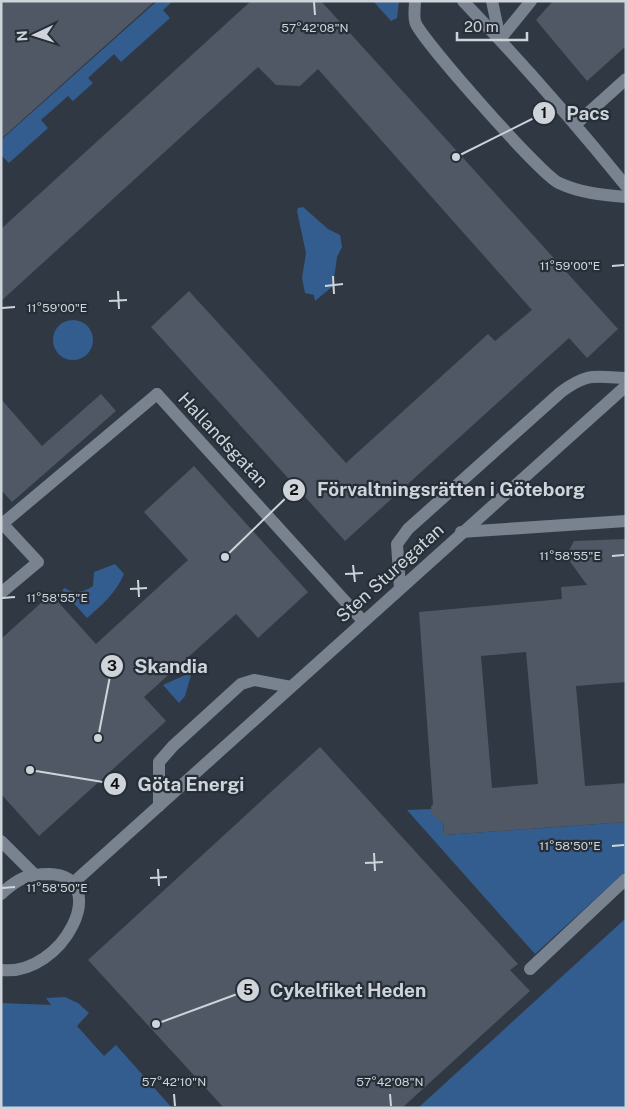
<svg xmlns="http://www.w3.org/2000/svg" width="627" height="1109" viewBox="0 0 627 1109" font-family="'Public Sans',sans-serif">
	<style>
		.green { fill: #335d8e }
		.building { fill: #4f5864; fill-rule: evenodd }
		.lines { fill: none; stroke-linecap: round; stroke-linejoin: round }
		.service { stroke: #79828f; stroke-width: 12 }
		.minor { stroke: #79828f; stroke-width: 12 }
		.tertiary { stroke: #79828f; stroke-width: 12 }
		.ticks { fill: none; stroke: #ced4da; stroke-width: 2 }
		.labels { text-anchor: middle; stroke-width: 4.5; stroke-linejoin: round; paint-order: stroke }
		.street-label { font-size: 18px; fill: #ced4da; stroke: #262e38 }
		.ticks-label { font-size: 12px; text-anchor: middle; fill: #ced4da; stroke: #262e38; stroke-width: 4.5; stroke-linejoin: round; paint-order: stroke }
		.leader { fill: none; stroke: #ced4da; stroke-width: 2 }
		.callout-dot { fill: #ced4da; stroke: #262e38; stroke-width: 2 }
		.mark-label { font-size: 15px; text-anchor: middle; font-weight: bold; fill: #111 }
		.callout-label { font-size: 19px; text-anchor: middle; font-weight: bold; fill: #ced4da; stroke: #262e38; stroke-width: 4.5; stroke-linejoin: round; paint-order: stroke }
	</style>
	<rect width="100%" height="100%" fill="#303843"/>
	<!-- green -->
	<g class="green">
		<path d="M157,1H173L163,10L170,18L121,62L114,54L88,78L93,83L73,101L68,96L41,120L48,128L9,163L1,155V140Z"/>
		<path d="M373,1H399L397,18L391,21Z"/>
		<path d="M303,207L328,229L340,235L342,247L337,257L333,286L315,301L314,295L305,293L302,278L306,253L297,211L298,208Z"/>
		<circle cx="73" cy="340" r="20"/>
		<path d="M115,564L124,574C116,593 102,605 87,618L62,590L65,588C74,595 84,592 93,586L94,572Z"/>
		<path d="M192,672L185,696L179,703L163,685Z"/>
		<path d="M432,809L442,817L444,835L626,822V871L535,954L407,810Z"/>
		<path d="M626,918V1108H418Z"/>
		<path d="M65,997L78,1003L89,1013L77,1026L104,1056L116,1045L172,1108H1V1003L51,1005L46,998Z"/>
	</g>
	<!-- building -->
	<g class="building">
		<path d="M1,1H155L1,139Z"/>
		<path d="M251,1H321L618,329L587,358L569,338L345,541L151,327L189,291L346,463L488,334L495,341L532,310L318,69L300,86L276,85L258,67L1,301V229Z"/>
		<path d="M553,1H626V46L587,81L536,20Z"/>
		<path d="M101,394L116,411L12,502L1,490V399L42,446Z"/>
		<path d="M194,466L308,592L258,638L236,614L144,697L166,721L39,836L1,794V639L51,594L96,644L188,560L144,512Z"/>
		<path d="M626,539V682L576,686L585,786L626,783V822L444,835L443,823L432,814L431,807L433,804L419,612L562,599L561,587L587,585L566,556L574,541ZM526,652L538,784L492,788L481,656Z"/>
		<path d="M320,747L518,964L510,970L530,991L402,1108H224L88,960Z"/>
	</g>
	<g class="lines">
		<!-- service -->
		<g class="service">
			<path d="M415,1C415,8 413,18 416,24C426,44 540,174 559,183C580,193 603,195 626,197"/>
			<path d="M500,39L531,1"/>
			<path d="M576,124L626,79"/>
			<path d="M1,522L38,562L1,593"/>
			<path d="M1,525L157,394"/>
			<path d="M461,532L626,521"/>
			<path d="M400,588L397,544L408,529L561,392C588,372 594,377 626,378"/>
			<path d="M159,806V762L173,746L241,684L254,680L291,687"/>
			<path d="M530,969L626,879"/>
		</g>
		<!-- minor -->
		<g class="minor">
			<path d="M157,394L363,621"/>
			<path d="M1,841L34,874"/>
			<path d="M73,883L626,386"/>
			<path d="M1,894C17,879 27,874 49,874C113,876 64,977 1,970"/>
		</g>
		<!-- tertiary -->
		<g class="tertiary">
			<path d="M463,1C520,60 574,122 626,186"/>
			<path d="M492,1L500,39"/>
		</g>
	</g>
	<!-- ticks -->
	<path class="ticks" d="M314,2L315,15M612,266L624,265M333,276L334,294M325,286L343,284M118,291L119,309M109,301L127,300M2,308L15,307M612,556L624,555M353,565L355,582M345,574L363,573M138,580L139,597M130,589L147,588M2,598L15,597M612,846L624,845M374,853L375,871M365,863L383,862M158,869L159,886M150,878L167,877M2,888L15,887M174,1094L175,1106M390,1094L391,1106"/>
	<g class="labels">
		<!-- street labels -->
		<g class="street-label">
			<text transform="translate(223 440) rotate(47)" y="6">Hallandsgatan</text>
			<text transform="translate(390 573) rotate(-42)" y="6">Sten Sturegatan</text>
		</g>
	</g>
	<g class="ticks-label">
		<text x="315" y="32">57°42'08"N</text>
		<text x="570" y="270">11°59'00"E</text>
		<text x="57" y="312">11°59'00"E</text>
		<text x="570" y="560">11°58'55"E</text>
		<text x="57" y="602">11°58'55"E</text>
		<text x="570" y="850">11°58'50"E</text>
		<text x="57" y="892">11°58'50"E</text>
		<text x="174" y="1086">57°42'10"N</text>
		<text x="390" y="1086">57°42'08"N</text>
	</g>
	<!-- callouts -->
	<path class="leader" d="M456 157L544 113M225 557L294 490M98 738L112 666M30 770L115 784M156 1024L248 990"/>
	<g class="callout-dot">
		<circle cx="456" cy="157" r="5"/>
		<circle cx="225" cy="557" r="5"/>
		<circle cx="98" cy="738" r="5"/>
		<circle cx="30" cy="770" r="5"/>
		<circle cx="156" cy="1024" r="5"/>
		<circle cx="544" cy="113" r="12"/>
		<circle cx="294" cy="490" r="12"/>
		<circle cx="112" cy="666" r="12"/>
		<circle cx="115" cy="784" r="12"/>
		<circle cx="248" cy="990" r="12"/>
	</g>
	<g class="mark-label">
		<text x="544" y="118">1</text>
		<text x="294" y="495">2</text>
		<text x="112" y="671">3</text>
		<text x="115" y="789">4</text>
		<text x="248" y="995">5</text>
	</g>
	<g class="callout-label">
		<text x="588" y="120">Pacs</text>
		<text x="451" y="496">Förvaltningsrätten i Göteborg</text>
		<text x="171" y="673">Skandia</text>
		<text x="191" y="791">Göta Energi</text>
		<text x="348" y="997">Cykelfiket Heden</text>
	</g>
	<!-- border -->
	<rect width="627" height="1109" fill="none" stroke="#ced4da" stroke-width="5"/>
	<!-- north arrow -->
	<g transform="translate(35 35) rotate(266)" stroke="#262e38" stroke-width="4" paint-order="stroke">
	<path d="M0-4L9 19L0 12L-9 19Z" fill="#ced4da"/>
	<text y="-8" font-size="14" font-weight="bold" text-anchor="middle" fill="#ced4da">N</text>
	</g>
	<!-- scale -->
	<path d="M457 32v8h70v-8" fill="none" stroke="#ced4da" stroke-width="2.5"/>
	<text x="464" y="32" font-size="15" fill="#ced4da" stroke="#262e38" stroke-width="4" paint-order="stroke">20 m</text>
</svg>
